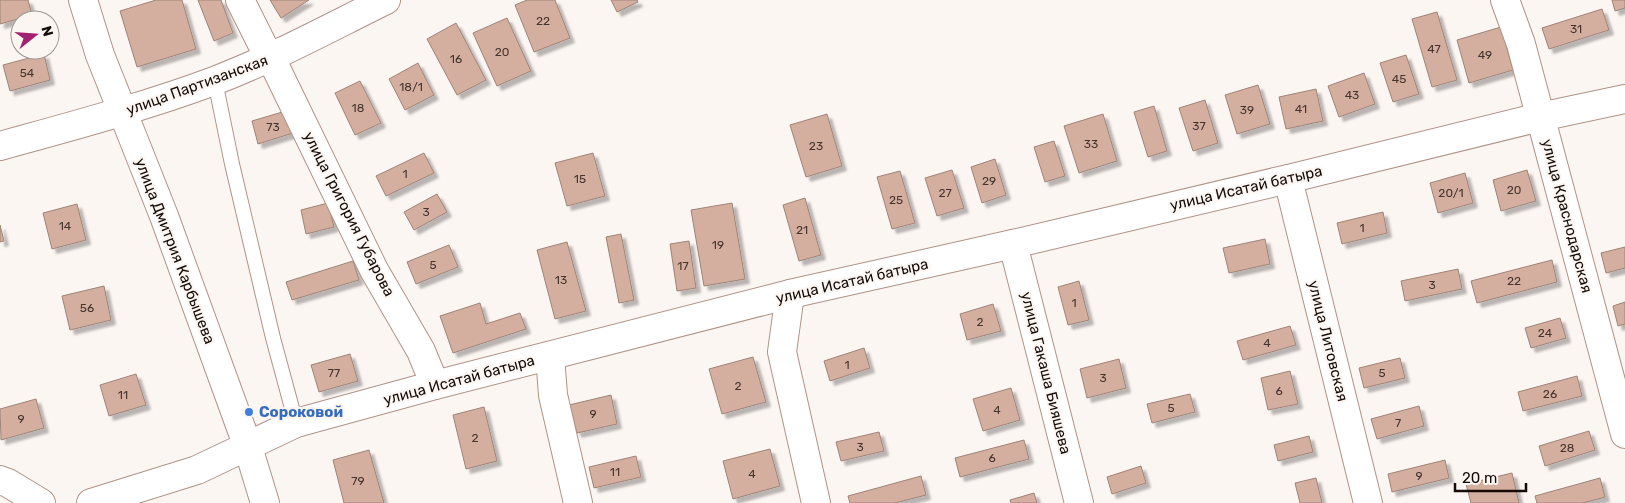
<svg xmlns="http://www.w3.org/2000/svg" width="1625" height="503" viewBox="0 0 1625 503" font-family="Rubik,sans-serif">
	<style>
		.building { fill: #d4af9f; stroke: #9e8377; filter: url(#shadow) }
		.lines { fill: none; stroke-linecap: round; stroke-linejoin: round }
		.service-casing { stroke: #af9387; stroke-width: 16 }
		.minor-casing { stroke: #af9387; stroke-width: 30 }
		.tertiary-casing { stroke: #af9387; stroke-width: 30 }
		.service { stroke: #fff; stroke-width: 14 }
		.minor { stroke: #fff; stroke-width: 28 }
		.tertiary { stroke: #fff; stroke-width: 28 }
		.shop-dot { fill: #3f7fe0; stroke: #fcf6f3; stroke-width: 2 }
		.labels { text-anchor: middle; stroke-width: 4.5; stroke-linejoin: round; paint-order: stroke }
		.number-label { font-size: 12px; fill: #45342d }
		.street-label { font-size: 15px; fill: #150b07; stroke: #fcf6f3 }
		.shop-label { font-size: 15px; font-weight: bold; fill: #366cbe; stroke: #fcf6f3; text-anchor: start }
	</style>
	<defs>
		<filter id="shadow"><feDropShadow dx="4.5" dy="4.5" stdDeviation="1" flood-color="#0004"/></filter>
	</defs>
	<rect width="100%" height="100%" fill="#fcf6f3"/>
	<!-- building -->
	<g class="building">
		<path d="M0,0H28L32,15L0,24Z"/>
		<path d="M156,0H182L196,49L137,67L120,11Z"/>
		<path d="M198,0H221L233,33L214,41Z"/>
		<path d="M270,0H309L281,18Z"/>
		<path d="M527,0H555L570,38L534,52L515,5Z"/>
		<path d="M611,0H637L638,2L617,12Z"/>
		<path d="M1612,0H1625V8L1615,11Z"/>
		<path d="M1602,9L1609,30L1549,49L1542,28Z"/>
		<path d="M1437,12L1457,80L1432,87L1412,19Z"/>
		<path d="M507,18L531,71L497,86L473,33Z"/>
		<path d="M456,23L486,80L457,95L427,39Z"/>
		<path d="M1501,27L1513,70L1469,83L1457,40Z"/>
		<path d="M44,54L50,80L10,91L3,65Z"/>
		<path d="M1406,55L1419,94L1393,102L1380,63Z"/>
		<path d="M418,63L434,95L405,110L389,79Z"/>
		<path d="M1364,73L1375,104L1339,117L1328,86Z"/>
		<path d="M360,81L381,123L355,135L335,93Z"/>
		<path d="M1258,85L1270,124L1237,134L1225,95Z"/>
		<path d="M1316,89L1323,121L1286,129L1279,97Z"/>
		<path d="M1205,100L1218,143L1193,151L1179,108Z"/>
		<path d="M1154,106L1167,151L1148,157L1134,112Z"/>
		<path d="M289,110L296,132L258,144L252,121Z"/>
		<path d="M827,114L842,166L806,177L790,125Z"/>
		<path d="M1103,114L1117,161L1079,173L1064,126Z"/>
		<path d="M1054,141L1065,176L1045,182L1034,147Z"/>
		<path d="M424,153L434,173L386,196L376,176Z"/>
		<path d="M593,153L605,196L567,206L555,163Z"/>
		<path d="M995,159L1006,195L982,203L971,167Z"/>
		<path d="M952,170L964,208L937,216L925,178Z"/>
		<path d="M1527,170L1536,201L1501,211L1493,180Z"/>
		<path d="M900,171L915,223L892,229L877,177Z"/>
		<path d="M1465,173L1473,203L1438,213L1430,183Z"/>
		<path d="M437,194L447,212L414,230L404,212Z"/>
		<path d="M805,198L821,255L799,261L783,205Z"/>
		<path d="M328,203L334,227L306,234L301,210Z"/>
		<path d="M732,203L745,279L704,286L691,210Z"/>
		<path d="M77,204L86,240L52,249L43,213Z"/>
		<path d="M1383,212L1387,233L1342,244L1337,223Z"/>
		<path d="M0,225L4,241L0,242Z"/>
		<path d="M621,234L634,300L619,303L606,237Z"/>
		<path d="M1265,239L1270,264L1229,273L1223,248Z"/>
		<path d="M689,241L696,288L677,291L670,244Z"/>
		<path d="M567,242L586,311L555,319L537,250Z"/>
		<path d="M449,245L458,267L416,284L407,262Z"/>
		<path d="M1625,247V268L1606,273L1601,253Z"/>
		<path d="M1552,260L1557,282L1477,303L1471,281Z"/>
		<path d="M353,261L359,280L292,300L286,282Z"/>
		<path d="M1458,269L1462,289L1405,301L1401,281Z"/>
		<path d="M1079,281L1089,320L1068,325L1058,287Z"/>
		<path d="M104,286L111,320L70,330L62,296Z"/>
		<path d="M1625,302V324L1618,326L1613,306Z"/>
		<path d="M480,303L486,324L520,313L526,329L453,353L440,316Z"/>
		<path d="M993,304L1001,331L967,340L960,314Z"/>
		<path d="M1560,318L1566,338L1531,348L1525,328Z"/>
		<path d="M1290,326L1296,345L1243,360L1237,341Z"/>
		<path d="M864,348L870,368L830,381L824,361Z"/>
		<path d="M350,354L358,381L319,392L311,365Z"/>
		<path d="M753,357L766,402L722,414L709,369Z"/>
		<path d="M1400,358L1405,378L1364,388L1359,368Z"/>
		<path d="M1119,359L1126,388L1087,398L1080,369Z"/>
		<path d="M1290,371L1298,404L1268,410L1261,378Z"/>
		<path d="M136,374L146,405L109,416L100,385Z"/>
		<path d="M1577,376L1582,396L1523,411L1518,392Z"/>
		<path d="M1011,388L1020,420L983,431L973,399Z"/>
		<path d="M1190,394L1195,412L1152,423L1147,404Z"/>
		<path d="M611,395L617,424L577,433L569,405Z"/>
		<path d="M36,399L44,428L1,440L0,409Z"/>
		<path d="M1419,406L1424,426L1377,439L1371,419Z"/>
		<path d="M484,407L497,461L466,469L453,415Z"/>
		<path d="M1589,431L1595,450L1545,466L1539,446Z"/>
		<path d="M879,432L884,451L841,461L836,442Z"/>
		<path d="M1309,436L1313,452L1278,461L1274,445Z"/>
		<path d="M1024,440L1029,459L960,477L955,458Z"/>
		<path d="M770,449L780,486L733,499L723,461Z"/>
		<path d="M369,450L384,503H344L333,460Z"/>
		<path d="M636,456L641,477L594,488L589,467Z"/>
		<path d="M1445,460L1449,478L1392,492L1388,474Z"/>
		<path d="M1141,466L1146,483L1112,494L1107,477Z"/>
		<path d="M1512,473L1519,503H1471L1466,484Z"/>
		<path d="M921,476L926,495L895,503H850L848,496Z"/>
		<path d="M1316,478L1322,503H1300L1295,483Z"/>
		<path d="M1600,478L1605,497L1583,503H1537L1535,496Z"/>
		<path d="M1034,493L1037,503H1011L1010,500Z"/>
	</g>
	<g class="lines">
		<!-- service casing -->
		<g class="service-casing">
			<path id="service" d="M215,81L232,164L273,338L296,423"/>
		</g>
		<!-- minor casing -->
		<g class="minor-casing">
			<g id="minor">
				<path d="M240,0L262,44L271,58L374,270L421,351L435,385"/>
				<path d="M1505,0L1521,44L1625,434"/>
				<path d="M0,146C72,126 144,107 214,81C274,58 329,28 386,0"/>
				<path d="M1288,179L1368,503"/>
				<path d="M1013,244L1079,503"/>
				<path d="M790,294L782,352L816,503"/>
				<path d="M550,356L553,395L578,503"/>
				<path d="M0,480L8,483L41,503"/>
				<path d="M91,503L197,470L296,423L435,385L790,294L1013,244L1288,179L1540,117L1625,99"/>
			</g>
		</g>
		<!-- tertiary casing -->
		<g class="tertiary-casing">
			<path id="tertiary" d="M83,0L100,55L164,216L248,447L265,503"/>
		</g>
		<!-- service -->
		<use href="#service" class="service"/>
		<!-- minor -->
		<use href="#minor" class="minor"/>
		<!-- tertiary -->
		<use href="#tertiary" class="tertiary"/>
	</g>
	<!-- markers -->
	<circle class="shop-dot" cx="249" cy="412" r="5"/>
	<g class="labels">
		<!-- number labels -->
		<g class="number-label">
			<text x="543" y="25">22</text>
			<text x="1576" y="33">31</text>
			<text x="1434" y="53">47</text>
			<text x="502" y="56">20</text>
			<text x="1485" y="59">49</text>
			<text x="456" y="63">16</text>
			<text x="27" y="77">54</text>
			<text x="1399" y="83">45</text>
			<text x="411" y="91">18/1</text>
			<text x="1352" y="99">43</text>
			<text x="358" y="112">18</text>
			<text x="1301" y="113">41</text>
			<text x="1247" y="114">39</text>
			<text x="1199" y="130">37</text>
			<text x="273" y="131">73</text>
			<text x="1091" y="148">33</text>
			<text x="816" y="150">23</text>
			<text x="405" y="178">1</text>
			<text x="580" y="183">15</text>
			<text x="989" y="185">29</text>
			<text x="1514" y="194">20</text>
			<text x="945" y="197">27</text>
			<text x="1451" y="197">20/1</text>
			<text x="896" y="204">25</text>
			<text x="426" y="216">3</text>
			<text x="65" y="230">14</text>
			<text x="1362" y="232">1</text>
			<text x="802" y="234">21</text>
			<text x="718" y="249">19</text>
			<text x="433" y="269">5</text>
			<text x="683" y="270">17</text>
			<text x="561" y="284">13</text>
			<text x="1514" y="285">22</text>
			<text x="1432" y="289">3</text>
			<text x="1074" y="307">1</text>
			<text x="87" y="312">56</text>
			<text x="980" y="326">2</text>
			<text x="1545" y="337">24</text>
			<text x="1267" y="347">4</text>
			<text x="847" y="369">1</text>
			<text x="334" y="377">77</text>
			<text x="1382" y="377">5</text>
			<text x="1103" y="382">3</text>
			<text x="738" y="390">2</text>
			<text x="1279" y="395">6</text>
			<text x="1550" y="398">26</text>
			<text x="123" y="399">11</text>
			<text x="1171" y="412">5</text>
			<text x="997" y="414">4</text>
			<text x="593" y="418">9</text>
			<text x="21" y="423">9</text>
			<text x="1398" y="427">7</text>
			<text x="475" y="442">2</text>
			<text x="860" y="451">3</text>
			<text x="1567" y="452">28</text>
			<text x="992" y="462">6</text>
			<text x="615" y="476">11</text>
			<text x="752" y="478">4</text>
			<text x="1419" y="480">9</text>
			<text x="358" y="485">79</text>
		</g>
		<!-- street labels -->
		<g class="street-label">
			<text transform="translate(197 85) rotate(-20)" y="5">улица Партизанская</text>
			<text transform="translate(1246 188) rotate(-13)" y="5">улица Исатай батыра</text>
			<text transform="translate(349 214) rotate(63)" y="5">улица Григория Губарова</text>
			<text transform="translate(1567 216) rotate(75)" y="5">улица Краснодарская</text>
			<text transform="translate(175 251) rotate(69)" y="5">улица Дмитрия Карбышева</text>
			<text transform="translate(852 281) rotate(-13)" y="5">улица Исатай батыра</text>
			<text transform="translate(1328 341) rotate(76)" y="5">улица Литовская</text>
			<text transform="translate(1046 373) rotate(76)" y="5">улица Гакаша Бияшева</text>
			<text transform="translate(459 380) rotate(-15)" y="5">улица Исатай батыра</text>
		</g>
		<!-- shop labels -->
		<g class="shop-label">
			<text x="259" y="417">Сороковой</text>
		</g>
	</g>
	<!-- north arrow -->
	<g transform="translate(35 35) rotate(73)"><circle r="24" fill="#fcf6f3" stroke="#a09895"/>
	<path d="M0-4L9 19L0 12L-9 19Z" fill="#a4216f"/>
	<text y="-8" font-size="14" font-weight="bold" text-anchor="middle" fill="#150b07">N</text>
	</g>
	<!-- scale -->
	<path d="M1455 483v8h71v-8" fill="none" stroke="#150b07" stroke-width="2.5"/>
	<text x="1462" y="483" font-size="15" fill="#150b07" stroke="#fcf6f3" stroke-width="4" paint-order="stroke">20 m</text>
</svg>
